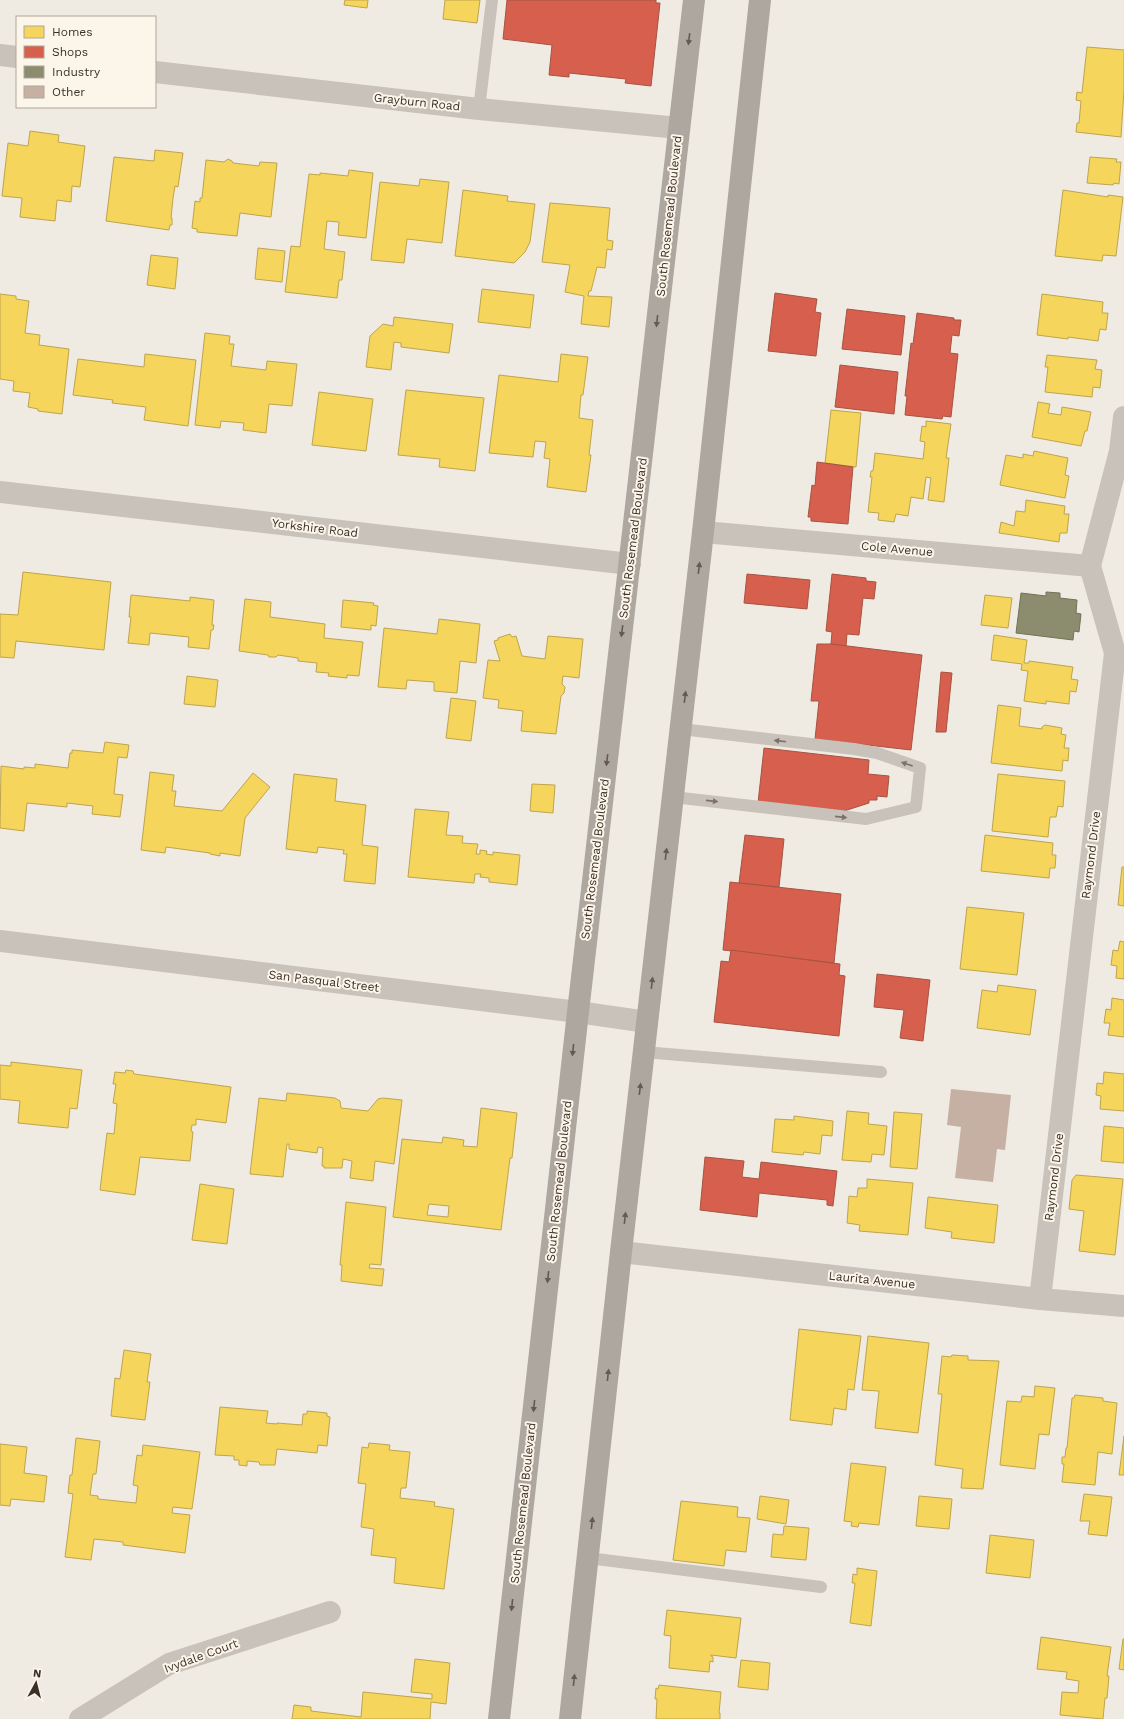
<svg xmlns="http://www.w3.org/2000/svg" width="1124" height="1719" viewBox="0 0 1124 1719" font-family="'Work Sans',sans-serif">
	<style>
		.homes { fill: #f6d55c; stroke: #bea44c; fill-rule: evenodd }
		.shops { fill: #d6604d; stroke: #a85242 }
		.industry { fill: #8c8c6e; stroke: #747059 }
		.building { fill: #c5b0a3 }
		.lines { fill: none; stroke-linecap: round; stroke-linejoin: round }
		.service { stroke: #c9c2bb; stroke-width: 12 }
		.minor { stroke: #c9c2bb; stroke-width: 22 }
		.tertiary { stroke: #c9c2bb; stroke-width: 22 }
		.primary { stroke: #aea7a0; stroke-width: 22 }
		.oneway { fill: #635a52 }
		.oneway2 { fill: #7b726a }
		.labels { text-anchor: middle; stroke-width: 4; stroke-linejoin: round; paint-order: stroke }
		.street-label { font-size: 12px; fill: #3b3028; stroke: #fcf5ea }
	</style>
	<rect width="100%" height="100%" fill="#efebe3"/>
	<!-- homes -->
	<g class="homes">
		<path d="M345,0H368L367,8L344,5Z"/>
		<path d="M445,0H480L477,23L443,19Z"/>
		<path d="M1087,47L1124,50V89L1121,137L1076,132L1077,123H1079L1081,101L1076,100L1077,92L1082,93Z"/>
		<path d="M30,131L59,135L58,142L85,146L80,187L72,186L71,202L57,200L55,221L20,217L22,198L2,196L8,143L28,146Z"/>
		<path d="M155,150L183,153L178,187L175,186L173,198L171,218H172V225H170L169,230L106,221L114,157L154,161Z"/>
		<path d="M1090,157L1117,159L1116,162H1121L1119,184L1114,183L1113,185L1087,183Z"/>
		<path d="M228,159L232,161L233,163L259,166L260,162L277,163L271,217L240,213L237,236L197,232V229L192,228L195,201L200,202V198H202L206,160L224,162Z"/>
		<path d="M349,170L373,173L366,238L338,235L339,222L327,221L324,249L345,252L342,280H339L337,298L285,292L291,246L300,247L309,174L320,175V173L348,176Z"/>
		<path d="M420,179L449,182L442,243L407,239L404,263L371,260L380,182L419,186Z"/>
		<path d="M463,190L508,196L507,201L535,204L530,242L525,252L514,263L455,256Z"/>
		<path d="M1063,190L1108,197V195L1123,197L1116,256L1103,255L1102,261L1055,256Z"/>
		<path d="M550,203L610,208L607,240L613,241L612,250L607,249L605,268L597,267L591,291H589L588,296L612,297L609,327L581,324L584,296L565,292L570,265L542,262Z"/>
		<path d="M258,248L285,251L282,282L255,279Z"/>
		<path d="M151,255L178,258L175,289L147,285Z"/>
		<path d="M482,289L534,295L530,328L478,322Z"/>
		<path d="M0,294L16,296V299L29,301L25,333L40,335L39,345L69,349L62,414L38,411V409L28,407L30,393L13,391L14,381L0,379Z"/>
		<path d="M1042,294L1103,302L1102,313H1108L1106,330L1100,329L1098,341L1068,337V339L1037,335Z"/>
		<path d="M394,317L453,324L449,353L401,347V343L394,342L391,370L366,367L370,336L383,324L393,326Z"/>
		<path d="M205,333L230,336L229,344H234L231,366L266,370L267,361L297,364L292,406L269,404L266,433L243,430L244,423L221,421L220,428L195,425Z"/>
		<path d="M145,354L196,360L188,426L144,420L146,407L112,403L113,400L73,395L78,359L144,367Z"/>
		<path d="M561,354L588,357L583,395H581L579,418L593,420L589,455H591L586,492L547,487L550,459L544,458L546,442L535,441L533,457L489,453L499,375L558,382Z"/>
		<path d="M1047,355L1097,360L1095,369L1102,370L1100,388L1093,387L1092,397L1045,392L1048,367H1045Z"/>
		<path d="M406,390L484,398L475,471L439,467L440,459L398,455Z"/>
		<path d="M319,392L373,399L366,451L312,445Z"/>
		<path d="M1038,402L1050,404L1048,413L1061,415L1062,407L1091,412L1087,431H1085L1081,446L1032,437Z"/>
		<path d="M831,410L861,413L856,467L825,463Z"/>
		<path d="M926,421L951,424L946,458H949L944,502L928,500L931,478L926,477L923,499L911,497L908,516L896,514L894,522L878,520L879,513L868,512L872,477H870L871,471H873L875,453L923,459L925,442L920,441L922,426L926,427Z"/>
		<path d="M1034,451L1068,458L1065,475L1069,476L1065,498L1000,485L1006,455L1023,458V454L1033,456Z"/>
		<path d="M1026,500L1065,506L1064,514H1069L1067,533H1060L1059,542L999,533L1001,522L1014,526L1016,511L1025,512Z"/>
		<path d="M23,572L111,582L104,650L16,641L14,658L0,657V614L18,615Z"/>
		<path d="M131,595L190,601V597L214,600L212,625H214L213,630H211L209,649L188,647L189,637L150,633L149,645L128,643L131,617H129Z"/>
		<path d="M985,595L1012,598L1008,628L981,625Z"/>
		<path d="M245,599L271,602L270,617L325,624L324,638L363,642L359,676L347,675V678L328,676L329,673L316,672L317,663L298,661V658L278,655L276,657H269L268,655L239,651Z"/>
		<path d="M343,600L374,603L373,605L378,606L376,626L371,625V630L341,627Z"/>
		<path d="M439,619L480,624L476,663L460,661L457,693L434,691V682L407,680L406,689L378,687L384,628L437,634Z"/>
		<path d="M510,634L512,637L516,636L522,656L545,659L548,636L583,639L579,678L563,676L562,684L565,687L564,693L561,696L556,734L521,731L523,711L498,708L499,700L483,698L488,660L500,661L494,641L498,640V638Z"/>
		<path d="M994,635L1027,640L1024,663H1029V661L1073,667L1071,679L1078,680L1076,692L1070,691L1069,704L1046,701V704L1024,701L1028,671L1021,670L1022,664L991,660Z"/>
		<path d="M187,676L218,680L215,707L184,704Z"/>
		<path d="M451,698L476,701L471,741L446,738Z"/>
		<path d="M998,705L1021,708L1019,726L1042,729V727L1045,725L1062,728L1061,734L1066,735L1064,748H1069L1068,761L1063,760L1062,771L991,763Z"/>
		<path d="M105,742L129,745L127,758L118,757L114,794L123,795L120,817L92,814L93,806L67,803V807L27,803L24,831L0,828L1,766L24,769V767L35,768V764L68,768L70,753H72V750L103,753Z"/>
		<path d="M150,772L174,775L172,791H176L174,806L222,811L253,773L270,787L245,818L240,856L220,853V856L210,854V853L166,847L165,853L141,850Z"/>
		<path d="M294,774L337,779L335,801L366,805L362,845L378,847L375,884L344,881L347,854H343L344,850L318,847L317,853L286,849Z"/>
		<path d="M998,774L1065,781L1063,807L1058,806L1056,817H1050L1048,837L992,831Z"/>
		<path d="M532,784L555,785L553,813L530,811Z"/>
		<path d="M415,809L449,812L446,835L463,836L462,843L478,844L476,854H480V850L487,851L486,854L493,855V852L520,855L517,885L489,882V878L480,877L481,874H475L474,883L408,877Z"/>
		<path d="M985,835L1053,843L1052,855H1056L1055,868H1050L1049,878L981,871Z"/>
		<path d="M1122,867H1124V906L1118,905Z"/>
		<path d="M967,907L1024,913L1017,975L960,969Z"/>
		<path d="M1120,941L1124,942V979L1116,978L1117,966L1111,965L1113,950L1118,951Z"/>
		<path d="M998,985L1036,990L1030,1035L977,1028L982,990L997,992Z"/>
		<path d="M1112,998L1124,1000V1037L1108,1035L1110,1023H1104L1106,1009L1111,1010Z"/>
		<path d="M11,1062L82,1070L77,1109L70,1108L68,1128L18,1123L20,1101L0,1099V1065L11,1066Z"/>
		<path d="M126,1070L133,1071L134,1074L231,1087L226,1123L196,1119V1125H192L191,1131L193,1132L190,1161L140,1157L135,1195L100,1190L107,1133L114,1134L117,1104L113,1103L116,1084H113L115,1072L125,1073Z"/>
		<path d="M1104,1072L1124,1074V1111L1100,1109L1101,1096L1096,1095L1097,1083L1103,1084Z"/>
		<path d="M287,1093L335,1098L340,1101L341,1108L368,1111L378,1099L383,1098L402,1100L394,1164L375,1161L373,1181L350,1178L352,1161L343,1159L342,1168H324V1166H322L323,1148L318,1147L317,1153L289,1149V1144H287L283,1177L250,1174L259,1098L286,1101Z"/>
		<path d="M481,1108L517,1113L512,1158H510L501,1230L393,1217L402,1139L442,1143L443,1137L464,1140L463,1146L477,1147ZM429,1204L449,1206L448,1217L427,1215Z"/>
		<path d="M847,1111L869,1113L868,1124L887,1126L884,1155L872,1154L871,1162L842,1160Z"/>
		<path d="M894,1112L922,1114L917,1169L890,1167Z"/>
		<path d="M794,1116L833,1121L832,1136L822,1135L820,1154L804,1152L803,1155L772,1152L775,1119L794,1120Z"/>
		<path d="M1104,1126L1124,1128V1163L1101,1161Z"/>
		<path d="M1076,1175L1123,1179L1115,1255L1079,1251L1084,1211L1069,1209L1072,1180Z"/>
		<path d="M867,1179L913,1183L908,1235L859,1231L860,1225L847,1223L849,1196L857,1197L858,1188H867Z"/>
		<path d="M200,1184L234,1189L227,1244L192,1240Z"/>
		<path d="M928,1197L998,1205L994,1243L951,1238L952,1232L925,1228Z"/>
		<path d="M346,1202L386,1207L381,1265L370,1264L369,1268L384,1269L382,1286L341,1281L342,1265H340Z"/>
		<path d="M799,1329L861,1336L854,1390L848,1389L846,1410L834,1408L832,1425L790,1420Z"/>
		<path d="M868,1336L929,1343L918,1433L875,1428L879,1391L862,1390Z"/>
		<path d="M124,1350L151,1354L147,1382H150L145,1420L111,1416L115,1378L120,1379Z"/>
		<path d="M952,1355L968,1356V1360L999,1361L983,1489L961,1488L963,1469L935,1465L942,1394H938L942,1356L951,1357Z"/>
		<path d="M1035,1386L1055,1388L1049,1435L1039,1434L1035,1469L1000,1465L1007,1401L1021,1402L1022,1396L1034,1397Z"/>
		<path d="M1075,1395L1103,1398V1401L1117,1403L1112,1454L1098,1452L1095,1485L1062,1482L1064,1464H1062V1457H1065L1066,1448H1067L1072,1398H1074Z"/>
		<path d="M220,1407L268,1411L266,1423L277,1424V1423L302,1425L303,1414H307V1411L327,1413V1416L330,1417L327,1446L318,1445L317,1453L277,1449L275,1465H260L259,1462L247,1461V1466L239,1465V1460H234V1456L215,1455Z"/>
		<path d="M1124,1436V1475H1119Z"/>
		<path d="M76,1438L100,1441L96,1474H93L90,1495L98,1496V1499L136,1503L138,1486L133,1485L137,1455L142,1456L143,1445L200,1452L192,1509L173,1507L172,1513L190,1515L185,1553L123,1545V1542L94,1539L91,1560L65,1557L73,1494L68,1493L70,1475H72Z"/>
		<path d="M369,1443L390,1445L389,1450L410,1452L406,1488H401L400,1498L435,1502L434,1506L454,1509L444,1589L394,1583L396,1558L371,1555L374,1529L361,1527L366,1484L358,1483L362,1447L368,1448Z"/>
		<path d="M0,1444L27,1447L24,1473L47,1476L44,1502L11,1499L10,1506L0,1505Z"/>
		<path d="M851,1463L886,1467L879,1525L859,1523L858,1527L851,1526L852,1522L844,1521Z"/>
		<path d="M1084,1494L1112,1497L1107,1536L1088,1534L1090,1521H1080Z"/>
		<path d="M760,1496L789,1500L786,1524L757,1519Z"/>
		<path d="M919,1496L952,1499L949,1529L916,1526Z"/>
		<path d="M681,1501L738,1507L737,1517L750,1518L746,1552L726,1550L724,1566L673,1560Z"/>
		<path d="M784,1526L809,1528L806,1560L771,1557L773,1534L783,1535Z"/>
		<path d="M990,1535L1034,1540L1030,1578L986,1573Z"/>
		<path d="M857,1568L877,1571L871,1626L850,1623L855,1583H852L853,1574L857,1575Z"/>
		<path d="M667,1610L741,1618L736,1658L711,1655V1656L713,1657V1662L710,1661L709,1672L669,1668L671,1636L664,1635Z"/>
		<path d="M1041,1637L1111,1647L1107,1676H1109L1107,1698H1105L1103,1719L1060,1715L1062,1692L1078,1693L1079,1681L1066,1679L1067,1672L1037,1669Z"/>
		<path d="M1123,1639H1124V1670L1119,1669Z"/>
		<path d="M415,1659L450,1663L446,1704L431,1702L430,1719H292L294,1705L311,1707V1711L361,1717L363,1692L432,1699V1694L411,1692Z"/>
		<path d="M741,1660L770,1663L768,1690L738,1687Z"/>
		<path d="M659,1685L721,1692L719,1713H720V1719H656L657,1699H655L656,1688L658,1689Z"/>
	</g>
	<!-- shops -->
	<g class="shops">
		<path d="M507,0H656V3H660L651,86L625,83L626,79L569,73V77L549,75L552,45L503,39Z"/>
		<path d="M775,293L817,299L815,312L821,313L816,356L768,351Z"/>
		<path d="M847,309L905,316L901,355L842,349Z"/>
		<path d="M917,313L954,318V320H961L959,336L952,335L950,353L958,354L951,417L943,416L942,419L905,415L907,396H905L911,343L913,344Z"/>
		<path d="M840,365L898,372L894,414L835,407Z"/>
		<path d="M817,462L853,467L848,524L811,521V517H808L812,485L815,486Z"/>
		<path d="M747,574L810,580L807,609L744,603Z"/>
		<path d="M832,574L866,578V581L876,582L874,599L863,598L859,635L847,634L846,646L831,644L832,632L826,631Z"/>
		<path d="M817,644H831L922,655L911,750L815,739L819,701H811Z"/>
		<path d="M941,672L952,673L946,732H936Z"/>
		<path d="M764,748L869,760L868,774L889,776L887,797L877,796V800H869V803L841,812L758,803Z"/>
		<path d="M745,835L784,839L779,887L739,883Z"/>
		<path d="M730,882L841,894L834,963L723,950Z"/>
		<path d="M731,950L840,964L839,975L845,976L839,1036L714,1022L721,961L729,962Z"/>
		<path d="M877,974L930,980L923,1041L900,1038L904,1010L874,1007Z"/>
		<path d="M705,1157L744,1161L742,1177L759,1179L761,1162L837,1171L833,1206L827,1205V1200L759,1193L757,1217L700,1210Z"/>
	</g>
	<!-- industry -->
	<path class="industry" d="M1046,592L1060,593V598L1077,600L1076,613L1081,614L1079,632L1074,631L1073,640L1016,633L1021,593L1046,596Z"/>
	<!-- building -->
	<path class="building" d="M951,1089L1011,1095L1005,1150L997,1149L993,1182L955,1178L961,1127L947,1125Z"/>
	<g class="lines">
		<!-- service -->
		<g class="service">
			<path d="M479,109L492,0"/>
			<path d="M673,797L866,819L916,807L920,768L877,753L854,749L681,729"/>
			<path d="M644,1052L881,1072"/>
			<path d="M588,1558L821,1587"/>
		</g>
		<!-- minor -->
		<g class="minor">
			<path d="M0,55L17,57"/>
			<path d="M155,72L479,109L679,128"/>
			<path d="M0,492L630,564"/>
			<path d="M703,532L1090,566"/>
			<path d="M621,1252L1040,1299L1124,1306"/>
			<path d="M1040,1299L1115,653L1090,566L1120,451L1124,417"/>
			<path d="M80,1719L169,1664L330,1612"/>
		</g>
		<!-- tertiary -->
		<path class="tertiary" d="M0,941L578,1012L647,1022"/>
		<!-- primary -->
		<g class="primary">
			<path d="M499,1719L578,1012L694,0"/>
			<path d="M570,1719L621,1252L703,532L760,0"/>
		</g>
	</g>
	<!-- one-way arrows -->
	<defs><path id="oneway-solid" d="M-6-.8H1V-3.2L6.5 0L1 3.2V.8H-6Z"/></defs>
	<g class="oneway">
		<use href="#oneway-solid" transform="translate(689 39) rotate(97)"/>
		<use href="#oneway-solid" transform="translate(657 321) rotate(96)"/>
		<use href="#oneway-solid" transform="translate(699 568) rotate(-83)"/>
		<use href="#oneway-solid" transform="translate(622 631) rotate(97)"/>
		<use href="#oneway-solid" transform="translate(685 697) rotate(-83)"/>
		<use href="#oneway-solid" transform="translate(607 760) rotate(97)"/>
		<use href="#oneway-solid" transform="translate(666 854) rotate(-83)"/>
		<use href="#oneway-solid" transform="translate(652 983) rotate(-83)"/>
		<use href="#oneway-solid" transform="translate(573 1050) rotate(96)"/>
		<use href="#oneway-solid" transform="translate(640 1089) rotate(-83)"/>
		<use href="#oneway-solid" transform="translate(625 1218) rotate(-83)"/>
		<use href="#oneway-solid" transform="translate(548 1277) rotate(96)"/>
		<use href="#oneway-solid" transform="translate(608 1375) rotate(-84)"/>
		<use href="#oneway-solid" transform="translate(534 1406) rotate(96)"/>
		<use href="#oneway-solid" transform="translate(592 1523) rotate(-84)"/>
		<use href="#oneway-solid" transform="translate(512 1605) rotate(96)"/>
		<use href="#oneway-solid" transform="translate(574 1680) rotate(-84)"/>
	</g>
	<g class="oneway2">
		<use href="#oneway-solid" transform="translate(780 741) rotate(-173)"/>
		<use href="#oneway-solid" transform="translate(907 764) rotate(-161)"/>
		<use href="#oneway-solid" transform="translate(712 801) rotate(6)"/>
		<use href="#oneway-solid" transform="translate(841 817) rotate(6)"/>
	</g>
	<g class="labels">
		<!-- street labels -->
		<g class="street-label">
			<text transform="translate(417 102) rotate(6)" y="4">Grayburn Road</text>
			<text transform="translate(669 216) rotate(-84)" y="4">South Rosemead Boulevard</text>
			<text transform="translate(315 528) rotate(7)" y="4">Yorkshire Road</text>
			<text transform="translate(633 538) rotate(-83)" y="4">South Rosemead Boulevard</text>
			<text transform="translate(897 549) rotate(5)" y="4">Cole Avenue</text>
			<text transform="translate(1091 855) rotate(-83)" y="4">Raymond Drive</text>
			<text transform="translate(595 859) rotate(-83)" y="4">South Rosemead Boulevard</text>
			<text transform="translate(324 981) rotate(7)" y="4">San Pasqual Street</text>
			<text transform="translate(1054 1177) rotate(-83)" y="4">Raymond Drive</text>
			<text transform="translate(559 1181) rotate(-84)" y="4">South Rosemead Boulevard</text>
			<text transform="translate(872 1280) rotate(6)" y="4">Laurita Avenue</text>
			<text transform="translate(523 1503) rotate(-84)" y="4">South Rosemead Boulevard</text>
			<text transform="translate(201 1656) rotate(-20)" y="4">Ivydale Court</text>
		</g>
	</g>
	<!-- legend -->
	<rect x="16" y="16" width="140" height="92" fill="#fcf5ea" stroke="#afa69c"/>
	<rect x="24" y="26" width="20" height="12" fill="#f6d55c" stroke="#afa69c"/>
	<text x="52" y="36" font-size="12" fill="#3b3028">Homes</text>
	<rect x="24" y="46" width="20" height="12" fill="#d6604d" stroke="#afa69c"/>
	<text x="52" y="56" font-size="12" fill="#3b3028">Shops</text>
	<rect x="24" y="66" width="20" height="12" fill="#8c8c6e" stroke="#afa69c"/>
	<text x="52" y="76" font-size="12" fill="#3b3028">Industry</text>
	<rect x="24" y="86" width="20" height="12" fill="#c5b0a3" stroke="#afa69c"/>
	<text x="52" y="96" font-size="12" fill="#3b3028">Other</text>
	<!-- north arrow -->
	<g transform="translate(36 1683) rotate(7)" stroke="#fcf5ea" stroke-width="3" paint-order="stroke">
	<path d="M0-3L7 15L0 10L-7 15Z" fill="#3b3028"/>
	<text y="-6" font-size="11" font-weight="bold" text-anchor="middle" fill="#3b3028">N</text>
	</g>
</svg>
